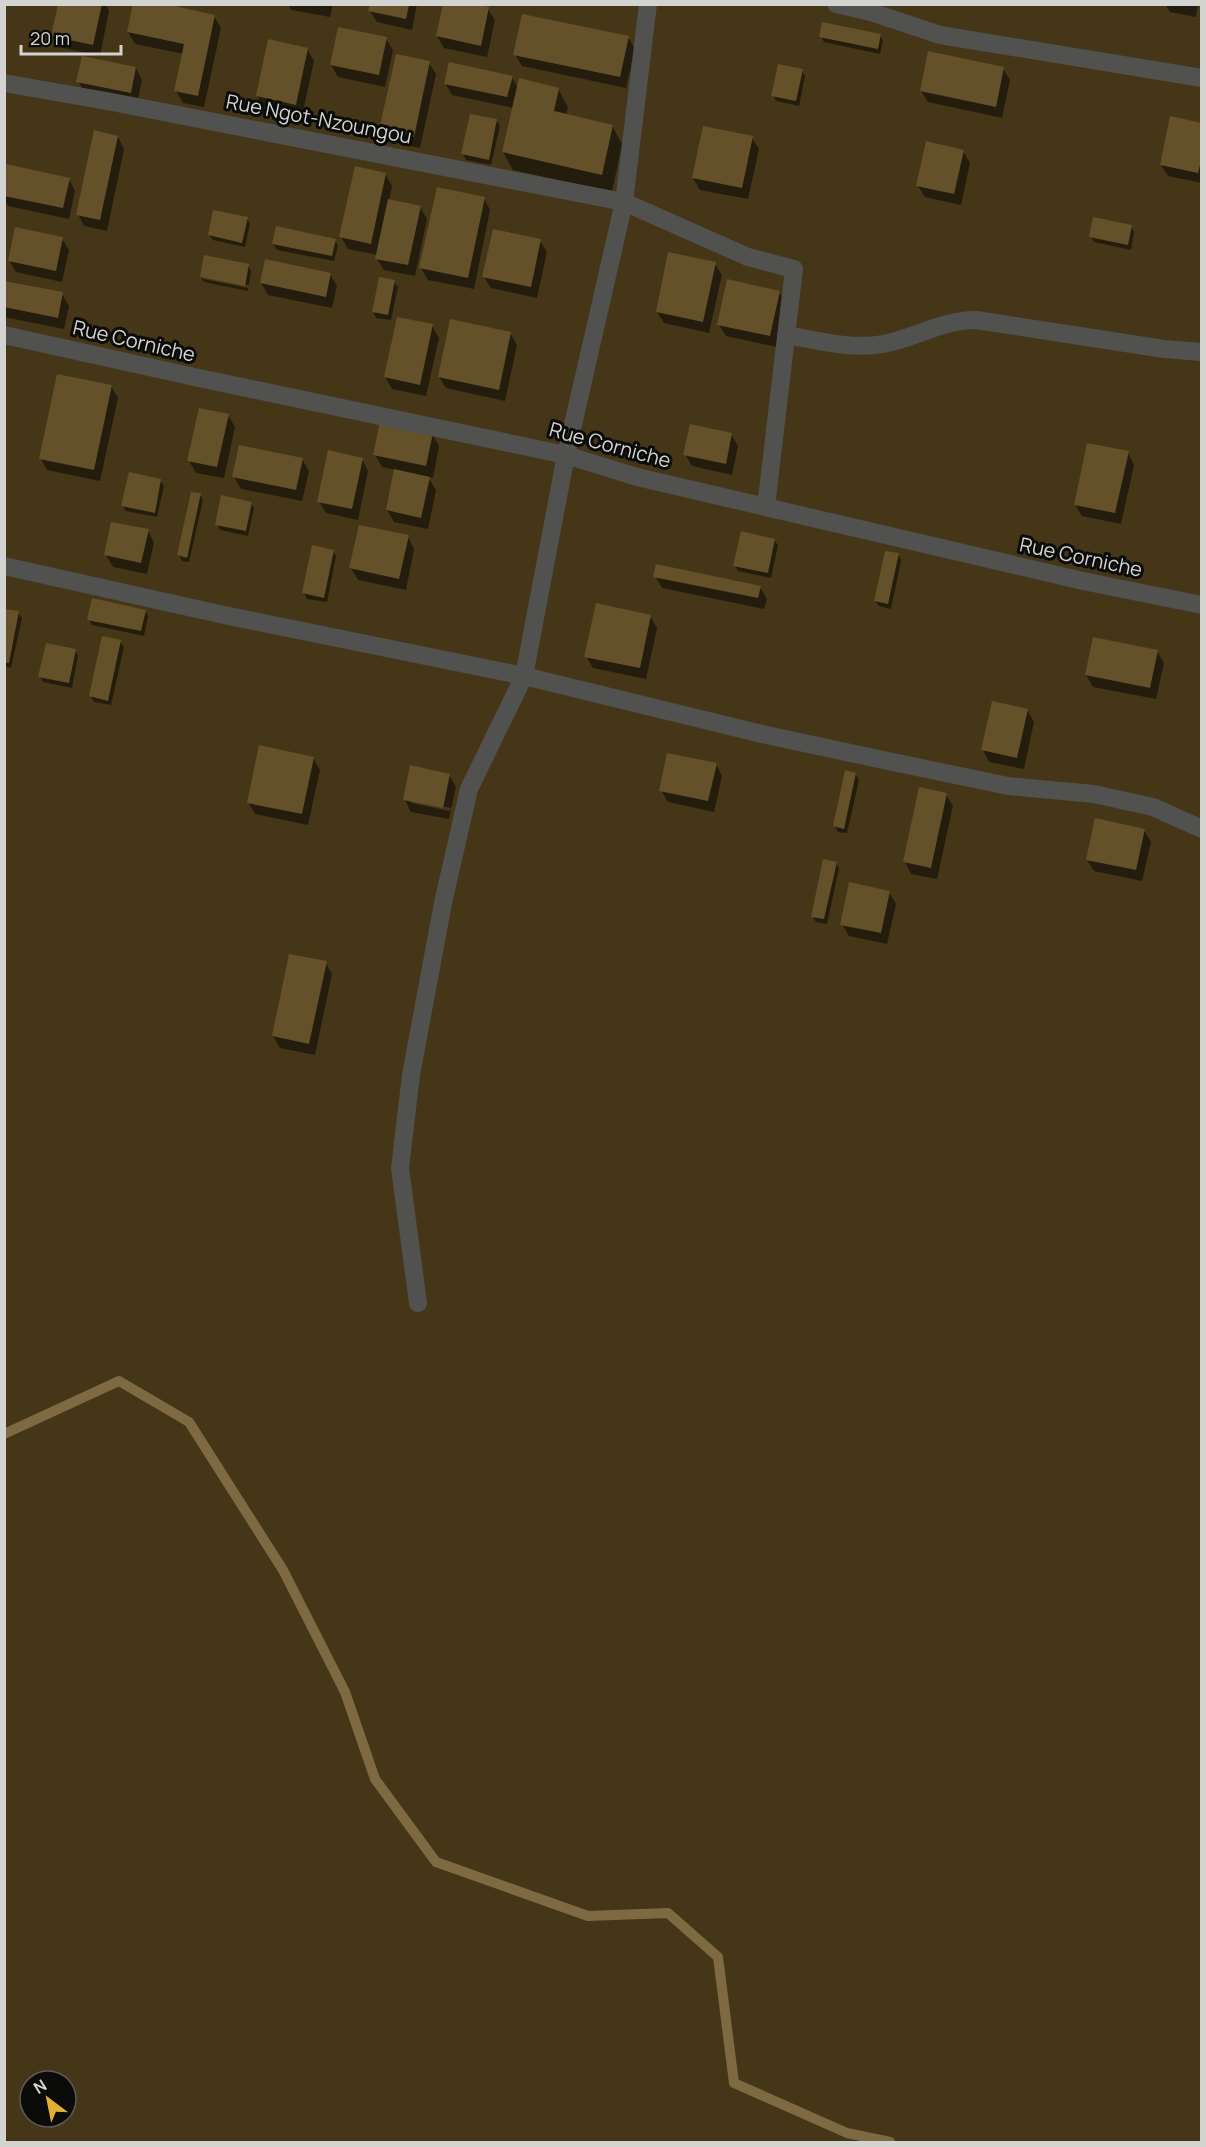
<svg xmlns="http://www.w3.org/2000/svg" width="1206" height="2147" viewBox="0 0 1206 2147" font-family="Manrope,sans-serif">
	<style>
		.green { fill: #453617; fill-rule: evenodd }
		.shadow { fill: #0007; fill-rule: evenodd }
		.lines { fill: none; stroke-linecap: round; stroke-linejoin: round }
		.stream { stroke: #7e6a42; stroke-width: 10 }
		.building { fill: #645129 }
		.minor { stroke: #515150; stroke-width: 18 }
		.labels { text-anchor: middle; stroke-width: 6; stroke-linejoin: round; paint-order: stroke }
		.street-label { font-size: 20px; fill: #d3d3d1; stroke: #0b0b0a }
	</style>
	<rect width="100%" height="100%" fill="#22211f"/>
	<!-- green -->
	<path class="green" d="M5,5H1201V2142H5ZM30,2081H66V2117H30Z"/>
	<!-- shadow -->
	<g class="shadow">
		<path d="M59,4H106L109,11L100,56L59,47L52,35Z"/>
		<path d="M288,4H333L330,17L291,10Z"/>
		<path d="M371,4H417L412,30L377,22L370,11Z"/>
		<path d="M1165,4H1198L1196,17L1170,12Z"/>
		<path d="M488,9L495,20L487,57L444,48L437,36Z"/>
		<path d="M214,16L221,28L204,107L183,103L176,91L184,54L135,44L128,32Z"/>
		<path d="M880,35L883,41L880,54L824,42L821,36Z"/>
		<path d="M628,37L635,49L626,88L522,66L515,54Z"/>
		<path d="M386,39L393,50L385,87L338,77L331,65Z"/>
		<path d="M307,49L314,61L302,116L264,107L257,96Z"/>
		<path d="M429,63L436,74L420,148L388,141L381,130Z"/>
		<path d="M136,68L142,80L137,104L85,93L78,81Z"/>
		<path d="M1003,69L1010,80L1002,118L928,102L921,91Z"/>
		<path d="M802,71L805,76L799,106L776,101L773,95Z"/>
		<path d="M512,77L518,88L558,89L568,107L566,115L612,126L622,144L612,192L513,170L503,152L513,108L452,95L445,83Z"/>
		<path d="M497,121L500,126L491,165L466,160L463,154Z"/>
		<path d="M1202,124V183L1168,176L1161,165Z"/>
		<path d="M118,137L124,149L107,231L84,226L78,214Z"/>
		<path d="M752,138L759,149L748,199L700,190L693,178Z"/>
		<path d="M963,151L970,163L961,205L925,197L918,186Z"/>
		<path d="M7,166L69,179L75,191L69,219L8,206L4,200V178Z"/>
		<path d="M385,174L392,186L389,201L420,207L427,219L415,276L384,270L377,259L378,255L348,249L341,237Z"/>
		<path d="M484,198L490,210L474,289L428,280L421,268Z"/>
		<path d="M247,219L250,224L245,247L213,240L209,235Z"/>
		<path d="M1131,227L1134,232L1131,250L1094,242L1091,236Z"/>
		<path d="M62,239L69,250L62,282L16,272L9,260Z"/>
		<path d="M335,240L338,246L334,261L277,250L273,244Z"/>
		<path d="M540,241L547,252L537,298L491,288L484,277Z"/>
		<path d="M205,257L248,266L251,271L249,285L203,276V279L248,288V291L204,282L201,277Z"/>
		<path d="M715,264L722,275L709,333L664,323L657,312Z"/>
		<path d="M330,274L337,286L332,308L268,295L261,283Z"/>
		<path d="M4,282L62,294L69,306L64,329L4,317Z"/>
		<path d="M394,282L398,287L391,320L376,318L373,312Z"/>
		<path d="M779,292L786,304L777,347L726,336L719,325Z"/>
		<path d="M432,326L439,338L426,396L392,389L385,377Z"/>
		<path d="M510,333L517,345L505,401L446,388L439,377Z"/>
		<path d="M111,386L118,398L100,481L47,470L41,459Z"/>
		<path d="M228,415L235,427L224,478L196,473L189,461Z"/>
		<path d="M432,434L439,446L433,478L428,477L436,490L428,529L394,522L387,510L396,470L382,467L375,455Z"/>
		<path d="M731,434L738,446L732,475L692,466L685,454Z"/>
		<path d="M1128,453L1134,465L1121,524L1082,516L1075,505Z"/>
		<path d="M302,459L309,471L302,501L241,489L234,477Z"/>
		<path d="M362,459L368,471L358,520L326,513L319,501Z"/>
		<path d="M160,481L164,486L157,517L126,511L123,506Z"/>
		<path d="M200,495L203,500L189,562L182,561L179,555Z"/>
		<path d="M251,503L254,508L248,536L220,530L217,524Z"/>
		<path d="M148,531L154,543L147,574L113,567L106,555Z"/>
		<path d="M408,537L414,549L406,590L358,580L351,568Z"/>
		<path d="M774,540L778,545L771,578L738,571L735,566Z"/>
		<path d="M333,551L336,556L327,602L307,599L304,593Z"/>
		<path d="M898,555L901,560L891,609L879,606L875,601Z"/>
		<path d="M655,576L760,587L767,599L764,609L662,588Z"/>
		<path d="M4,610L18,613L22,618L11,668L4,666Z"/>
		<path d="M145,611L148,616L144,636L92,625L89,619Z"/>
		<path d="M650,616L657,628L646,679L593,668L586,656Z"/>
		<path d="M120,642L124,647L111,705L94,702L91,696Z"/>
		<path d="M75,650L78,656L72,688L43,682L40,676Z"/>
		<path d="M1157,651L1164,663L1156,699L1093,687L1086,675Z"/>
		<path d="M1027,710L1034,722L1024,769L989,762L983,750Z"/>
		<path d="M313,758L320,770L308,825L255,814L248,802Z"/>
		<path d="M716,764L722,776L714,812L668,802L661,790Z"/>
		<path d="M855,774L859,780L847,833L838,832L835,826Z"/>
		<path d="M449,775L456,787L449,819L411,812L405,800ZM411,800L451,808L450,811L411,803Z"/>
		<path d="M946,795L953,806L937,879L911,874L905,862Z"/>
		<path d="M1144,830L1151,842L1142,881L1094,871L1087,860Z"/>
		<path d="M836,863L839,868L827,924L816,922L812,916Z"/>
		<path d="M889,892L896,904L887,944L849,936L842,924Z"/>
		<path d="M326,963L332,974L315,1055L280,1048L273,1036Z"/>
	</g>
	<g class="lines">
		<!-- stream -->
		<path class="stream" d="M4,1434L119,1381L189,1422L283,1570L345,1692L375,1779L436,1862L588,1916L668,1913L718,1957L734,2083L847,2133L890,2142"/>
	</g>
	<!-- building -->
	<g class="building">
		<path d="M58,4H102L93,45L51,36Z"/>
		<path d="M133,4H166L215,15L198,96L174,91L184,44L127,32Z"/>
		<path d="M443,4H476L489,7L481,46L436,36Z"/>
		<path d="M370,5H409L406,19L368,11Z"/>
		<path d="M522,14L629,36L620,77L513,55Z"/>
		<path d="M822,22L881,34L878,49L819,37Z"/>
		<path d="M338,27L387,37L379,75L330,65Z"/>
		<path d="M268,39L308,48L296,105L256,96Z"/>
		<path d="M928,51L1004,67L996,107L920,91Z"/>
		<path d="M396,54L430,61L414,137L379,130Z"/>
		<path d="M82,56L136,67L131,93L76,82Z"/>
		<path d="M449,62L513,76L507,97L444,84Z"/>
		<path d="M778,64L803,69L796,101L771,96Z"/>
		<path d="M519,78L559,88L554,111L613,125L602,175L502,152Z"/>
		<path d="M470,114L497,119L489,160L461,154Z"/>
		<path d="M1170,116L1202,123V158L1198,173L1160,165Z"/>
		<path d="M703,126L753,136L742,188L692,178Z"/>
		<path d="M94,130L118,136L100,220L76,215Z"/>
		<path d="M926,141L964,150L954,194L916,186Z"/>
		<path d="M6,164L70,178L63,208L4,196Z"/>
		<path d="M355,166L386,173L371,244L339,237Z"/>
		<path d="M437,187L485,197L468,278L419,268Z"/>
		<path d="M388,199L421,206L408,265L375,259Z"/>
		<path d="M213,210L248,217L242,243L208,235Z"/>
		<path d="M1093,217L1132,225L1128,245L1089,237Z"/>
		<path d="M276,226L336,239L332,256L272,244Z"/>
		<path d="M15,227L63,237L56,271L8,261Z"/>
		<path d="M493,229L541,239L531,287L482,277Z"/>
		<path d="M668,252L716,262L703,322L656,312Z"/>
		<path d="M204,255L249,264L245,286L200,277Z"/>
		<path d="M265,259L331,273L326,297L260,283Z"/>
		<path d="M379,277L395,280L388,315L372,312Z"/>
		<path d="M727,279L780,291L770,336L717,325Z"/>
		<path d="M4,281L63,292L58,318L4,307Z"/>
		<path d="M397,317L433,324L420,385L384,377Z"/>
		<path d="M450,319L511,332L499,390L438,377Z"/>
		<path d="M57,374L112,385L94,470L39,459Z"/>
		<path d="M199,408L229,414L217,467L187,461Z"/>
		<path d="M380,422L433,433L426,466L373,455Z"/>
		<path d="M690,424L732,433L726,464L683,455Z"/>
		<path d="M1087,443L1129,451L1115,513L1074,505Z"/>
		<path d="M239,445L303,458L296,490L232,477Z"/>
		<path d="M328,450L363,458L352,509L317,502Z"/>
		<path d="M394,469L430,477L421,518L386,510Z"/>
		<path d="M129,472L161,479L155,513L121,506Z"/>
		<path d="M191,492L201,493L187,558L177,555Z"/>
		<path d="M221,495L252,502L246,531L215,525Z"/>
		<path d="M111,522L149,529L141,563L104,555Z"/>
		<path d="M359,525L409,535L399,579L349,568Z"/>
		<path d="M741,531L775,539L768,573L733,566Z"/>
		<path d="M312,545L334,550L324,598L302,593Z"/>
		<path d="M885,551L899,553L888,604L874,601Z"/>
		<path d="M656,564L761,586L758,598L653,577Z"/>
		<path d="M92,598L146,610L141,631L87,620Z"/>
		<path d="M596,603L651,615L640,668L584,657Z"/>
		<path d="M4,609L19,611L9,663L4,662Z"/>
		<path d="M102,636L121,640L108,701L89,696Z"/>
		<path d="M1093,637L1158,650L1150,688L1085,675Z"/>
		<path d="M46,643L76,649L69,683L38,677Z"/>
		<path d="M992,701L1028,709L1017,758L981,750Z"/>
		<path d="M259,745L314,757L302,814L247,803Z"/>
		<path d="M667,753L717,763L708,801L659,791Z"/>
		<path d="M410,765L450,774L443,808L403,800Z"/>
		<path d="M845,770L856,773L844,829L833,826Z"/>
		<path d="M919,787L947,793L931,868L903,862Z"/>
		<path d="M1095,818L1145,829L1136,870L1086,860Z"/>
		<path d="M823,859L837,862L824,919L811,917Z"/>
		<path d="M849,882L890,891L881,933L840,925Z"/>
		<path d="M289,954L327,961L309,1044L272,1036Z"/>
	</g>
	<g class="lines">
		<!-- minor -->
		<g class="minor">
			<path d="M836,4L871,12L940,35L1202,78"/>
			<path d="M4,83L112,102L624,202L748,257L794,269L766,507"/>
			<path d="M4,335L199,378L566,455L637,477L1083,581L1202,605"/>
			<path d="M786,335C816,340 852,350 883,344C916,338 941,320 976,320L1164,349L1202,352"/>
			<path d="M4,566L224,615L524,676L762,734L888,761L1008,786L1094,794L1153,807L1202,829"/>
			<path d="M418,1303L400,1168L411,1075L443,903L469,789L524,676L566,455L624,202L648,4"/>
		</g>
	</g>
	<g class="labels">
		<!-- street labels -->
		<g class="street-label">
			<text transform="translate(319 119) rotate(11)" y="7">Rue Ngot-Nzoungou</text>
			<text transform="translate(134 341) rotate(13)" y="7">Rue Corniche</text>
			<text transform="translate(610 445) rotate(15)" y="7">Rue Corniche</text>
			<text transform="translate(1081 557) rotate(12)" y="7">Rue Corniche</text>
		</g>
	</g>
	<!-- border -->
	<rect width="1206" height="2147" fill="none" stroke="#d3d3d1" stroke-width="12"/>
	<!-- north arrow -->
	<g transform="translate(48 2099) rotate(328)"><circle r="28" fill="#0b0b0a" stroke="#5b5b5a" stroke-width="1.5"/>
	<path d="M0-4.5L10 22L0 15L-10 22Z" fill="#e3ae34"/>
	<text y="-9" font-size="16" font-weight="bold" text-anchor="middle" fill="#d3d3d1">N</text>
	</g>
	<!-- scale -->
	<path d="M21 45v9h100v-9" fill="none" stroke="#d3d3d1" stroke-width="3"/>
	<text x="30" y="45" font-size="18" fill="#d3d3d1" stroke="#0b0b0a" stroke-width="4.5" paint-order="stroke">20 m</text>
</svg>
